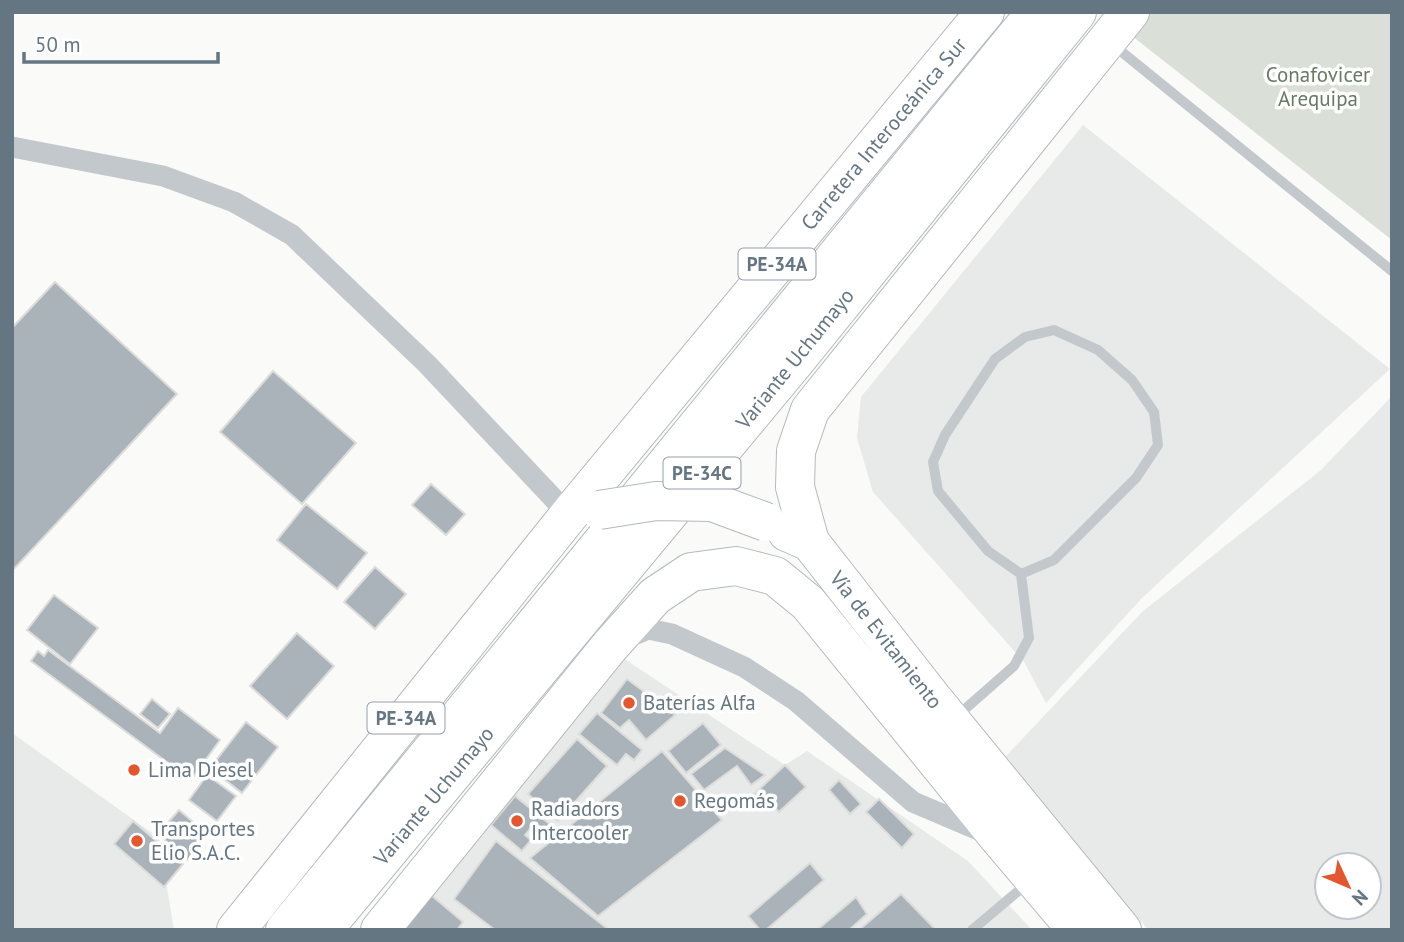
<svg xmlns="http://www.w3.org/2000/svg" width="1404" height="942" viewBox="0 0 1404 942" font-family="'PT Sans',sans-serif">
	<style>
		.built { fill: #e8e9e9; fill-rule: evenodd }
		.green { fill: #dadfd7 }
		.building { fill: #aab3b9; stroke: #dcdcda; stroke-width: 2 }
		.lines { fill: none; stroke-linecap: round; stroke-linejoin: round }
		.highway-casing { stroke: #b4b9bd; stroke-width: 40 }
		.lane { stroke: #c3c8cc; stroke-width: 10 }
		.street { stroke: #c3c8cc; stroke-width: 21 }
		.highway { stroke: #fff; stroke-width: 38 }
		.highway-bridge-casing { stroke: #b4b9bd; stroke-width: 40; stroke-linecap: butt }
		.highway-bridge { stroke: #fff; stroke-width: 38 }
		.poi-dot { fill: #e4572e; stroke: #fff; stroke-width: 2.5 }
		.labels { text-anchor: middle; stroke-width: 7; stroke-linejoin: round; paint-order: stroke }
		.shield { fill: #fff; stroke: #939fa8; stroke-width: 2 }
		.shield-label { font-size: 19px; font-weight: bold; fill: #657683 }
		.park-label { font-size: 21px; fill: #687a64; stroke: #fff }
		.street-label { font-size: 21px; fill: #657683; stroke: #fff }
		.poi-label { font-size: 21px; fill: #657683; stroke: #fff; text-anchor: start }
	</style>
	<rect width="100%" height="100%" fill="#fafaf8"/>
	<!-- built -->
	<g class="built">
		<path d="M1083,125L1390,369L1142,598L1046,703L1024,662L873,492L857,438L861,397Z"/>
		<path d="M1392,396V930H1148L1006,756L1142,612L1321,470ZM1327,865H1369V907H1327Z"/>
		<path d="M620,656L785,765L807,751L968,861L1032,930H391Z"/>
		<path d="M12,733L159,838L174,930H12Z"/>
	</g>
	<!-- green -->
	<path class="green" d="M1151,12H1392V240L1132,36Z"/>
	<!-- building -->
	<g class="building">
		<path d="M55,282L177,394L12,571V328Z"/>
		<path d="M273,371L356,443L302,504L220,432Z"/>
		<path d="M431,484L465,514L446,535L412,505Z"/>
		<path d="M306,504L367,553L337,589L277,540Z"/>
		<path d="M375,567L406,594L375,629L344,602Z"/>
		<path d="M54,595L98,628L70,664L27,630Z"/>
		<path d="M297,633L334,666L287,719L250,686Z"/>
		<path d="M48,650L160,733L178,708L220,740L191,780L31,661L38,651L44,656Z"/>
		<path d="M627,679L675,715L646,740L629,720L620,728L601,713Z"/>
		<path d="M152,699L170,714L158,728L140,714Z"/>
		<path d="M597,713L642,750L634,760L626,754L617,765L579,734Z"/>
		<path d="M246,722L278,747L242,793L210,768Z"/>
		<path d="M703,723L721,745L686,773L668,751Z"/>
		<path d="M577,739L607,766L558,821L528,794Z"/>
		<path d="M725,748L765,775L751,785L737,766L704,790L691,774Z"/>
		<path d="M662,751L722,820L598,916L530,858Z"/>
		<path d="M785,765L806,787L779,812L766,799L760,805L752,796Z"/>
		<path d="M207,775L236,796L217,821L189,800Z"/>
		<path d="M839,780L861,804L850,814L829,790Z"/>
		<path d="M515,796L552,826L543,830L535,823L525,835L531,840L522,851L491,825Z"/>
		<path d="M879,799L914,834L902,848L866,812Z"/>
		<path d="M179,810L208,835L188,860L158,834Z"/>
		<path d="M133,821L183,864L164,887L114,844Z"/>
		<path d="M496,841L609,930H495L454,899Z"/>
		<path d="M810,863L824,880L766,930H760L748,916Z"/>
		<path d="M901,894L936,930H859Z"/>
		<path d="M431,895L463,922L457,930H402Z"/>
		<path d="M856,897L867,914L849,930H817Z"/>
	</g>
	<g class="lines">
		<!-- highway casing -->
		<g class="highway-casing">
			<g id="highway">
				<path d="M787,532L810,542L933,699L1122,930"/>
				<path d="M810,542L795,487L796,451L810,410L1130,12"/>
				<path d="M236,930L569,515L985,12"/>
				<path d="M285,930L1036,12"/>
				<path d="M323,930L797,359L1077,12"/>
				<path d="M380,930L610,646L655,596L691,572L736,566L775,576L808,603L999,838L1077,930"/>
			</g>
		</g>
		<!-- lane -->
		<g class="lane">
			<path d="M1112,44L1392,271"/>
			<path d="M956,717L1014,666L1029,638L1021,574L988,551L938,491L933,462L945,435L995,359L1025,337L1054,330L1098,350L1132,380L1154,412L1158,445L1136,478L1054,560L1021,574"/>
			<path d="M972,930L1029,882"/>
		</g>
		<!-- street -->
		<g class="street">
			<path d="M12,147L163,176L234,202L292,235L427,364L569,515"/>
			<path d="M624,639L648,629L672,634L744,667L796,701L913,802L986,833"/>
		</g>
		<!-- highway -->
		<use href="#highway" class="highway"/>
		<!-- highway-bridge casing -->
		<g class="highway-bridge-casing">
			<path id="highway-bridge" d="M599,510L656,501L712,502L766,522"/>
		</g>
		<!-- highway-bridge -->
		<use href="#highway-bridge" class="highway-bridge"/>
	</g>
	<!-- markers -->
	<g class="poi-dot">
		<circle cx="629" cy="703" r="7"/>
		<circle cx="134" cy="770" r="7"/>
		<circle cx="680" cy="801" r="7"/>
		<circle cx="517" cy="821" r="7"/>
		<circle cx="137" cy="841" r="7"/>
	</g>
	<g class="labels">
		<!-- shield labels -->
		<g class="shield">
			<rect x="738.5" y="248.5" width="77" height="31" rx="5"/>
			<rect x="663.5" y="457.5" width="77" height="31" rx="5"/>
			<rect x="367.5" y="702.5" width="77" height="31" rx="5"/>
		</g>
		<g class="shield-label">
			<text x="777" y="271">PE-34A</text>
			<text x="702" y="480">PE-34C</text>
			<text x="406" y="725">PE-34A</text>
		</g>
		<!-- park labels -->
		<g class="park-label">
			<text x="1318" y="82">Conafovicer<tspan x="1318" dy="24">Arequipa</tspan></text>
		</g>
		<!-- street labels -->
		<g class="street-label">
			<text transform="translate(884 134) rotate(-50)" y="7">Carretera Interoceánica Sur</text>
			<text transform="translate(795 359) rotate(-51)" y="7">Variante Uchumayo</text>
			<text transform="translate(886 640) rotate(52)" y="7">Vía de Evitamiento</text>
			<text transform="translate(434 796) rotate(-50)" y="7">Variante Uchumayo</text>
		</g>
		<!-- poi labels -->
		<g class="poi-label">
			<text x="643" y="710">Baterías Alfa</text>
			<text x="148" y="777">Lima Diesel</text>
			<text x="694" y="808">Regomás</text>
			<text x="531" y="816">Radiadors<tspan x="531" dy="24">Intercooler</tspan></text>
			<text x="151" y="836">Transportes<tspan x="151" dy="24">Elio S.A.C.</tspan></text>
		</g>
	</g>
	<!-- border -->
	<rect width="1404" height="942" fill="none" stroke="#657683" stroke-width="28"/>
	<!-- north arrow -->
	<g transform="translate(1348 886) rotate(134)"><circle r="33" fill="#ffffff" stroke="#c1c8cd" stroke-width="2"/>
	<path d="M0-5L12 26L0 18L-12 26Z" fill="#e4572e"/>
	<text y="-10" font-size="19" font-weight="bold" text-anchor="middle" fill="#657683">N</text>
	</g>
	<!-- scale -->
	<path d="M24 52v10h194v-10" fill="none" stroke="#657683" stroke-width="3.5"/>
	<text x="35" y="52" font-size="21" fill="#657683" stroke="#ffffff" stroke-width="5" paint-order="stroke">50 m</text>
</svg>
